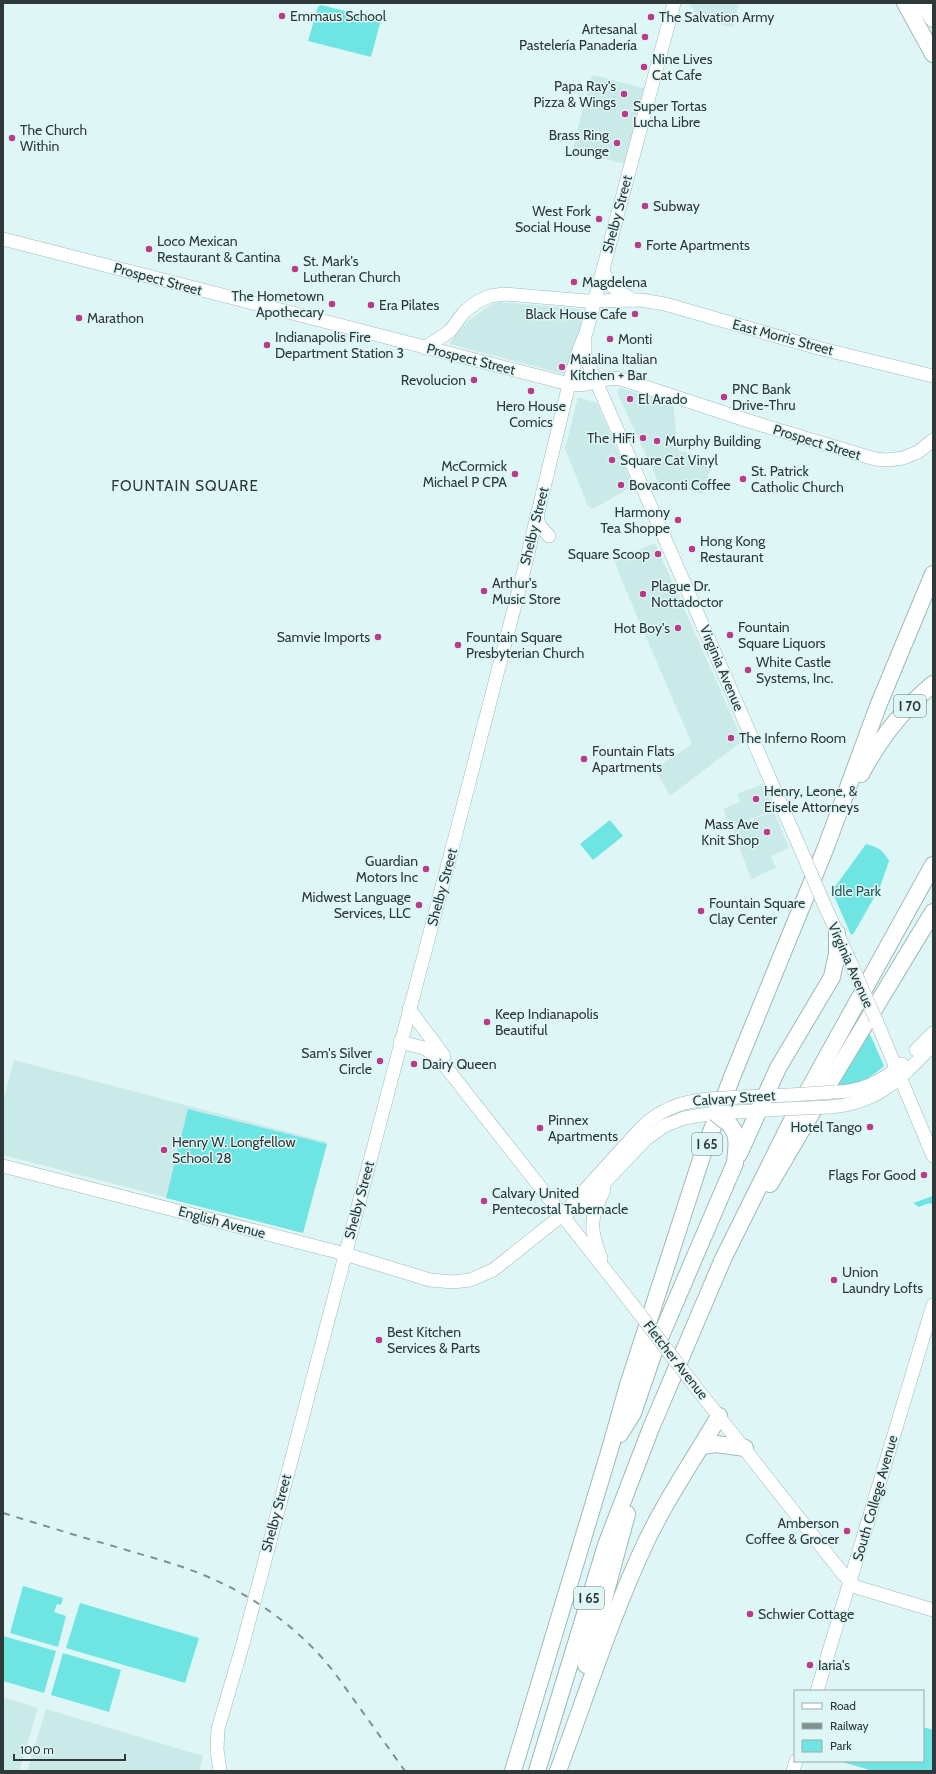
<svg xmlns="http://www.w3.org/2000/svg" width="936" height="1774" viewBox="0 0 936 1774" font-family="Cabin,sans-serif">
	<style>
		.built { fill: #c9eae9 }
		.green { fill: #6fe5e3 }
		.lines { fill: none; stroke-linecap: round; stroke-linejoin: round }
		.secondary-casing { stroke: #a1b8b8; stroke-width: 14 }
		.highway-casing { stroke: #a1b8b8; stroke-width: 18 }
		.secondary { stroke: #fff; stroke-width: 13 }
		.highway { stroke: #fff; stroke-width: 16 }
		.rail { stroke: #809190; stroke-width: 2; stroke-dasharray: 7 7; stroke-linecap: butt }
		.secondary-bridge-casing { stroke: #a1b8b8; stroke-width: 14; stroke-linecap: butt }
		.highway-bridge-casing { stroke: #a1b8b8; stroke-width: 18; stroke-linecap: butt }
		.secondary-bridge { stroke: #fff; stroke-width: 13 }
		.highway-bridge { stroke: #fff; stroke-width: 16 }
		.poi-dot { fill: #ba3b87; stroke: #def7f6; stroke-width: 1.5 }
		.labels { text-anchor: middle; stroke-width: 3; stroke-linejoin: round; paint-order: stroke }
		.shield { fill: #def7f6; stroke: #647272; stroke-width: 1 }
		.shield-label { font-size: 13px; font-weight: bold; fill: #303939 }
		.poi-label { font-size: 14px; fill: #303939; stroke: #def7f6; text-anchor: start }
		.street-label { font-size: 14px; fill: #303939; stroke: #def7f6 }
		.park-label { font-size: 14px; fill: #215a5a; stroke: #def7f6 }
		.neighbourhood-label { font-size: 15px; letter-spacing: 1px; fill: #303939; stroke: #def7f6 }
	</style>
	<rect width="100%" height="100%" fill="#def7f6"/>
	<!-- built -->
	<g class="built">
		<path d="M689,3H739L733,27L700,19Z"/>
		<path d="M594,75L646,89L625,164L572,151L591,77Z"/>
		<path d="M500,302L579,309L584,315L568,374L567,375L450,344L452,339L469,320L491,305Z"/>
		<path d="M621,388L673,404L678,450L713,461L702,494L676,486L675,493L661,488L617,392L618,389Z"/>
		<path d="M578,397L597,403L633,486L593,509L588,506L565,449Z"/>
		<path d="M655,543L742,739L741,742L670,796L655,769L692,744L630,600L614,560Z"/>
		<path d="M763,784L774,810L730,827L723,809L740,802L737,794Z"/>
		<path d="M774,811L789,848L771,856L776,868L751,879L732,828Z"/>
		<path d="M14,1060L327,1142L303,1233L3,1155V1101Z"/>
		<path d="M3,1697L38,1708L19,1771H3Z"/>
		<path d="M46,1709L203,1756L199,1771H27Z"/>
	</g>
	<!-- green -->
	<g class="green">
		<path d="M321,5L381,20L371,57L308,41L318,7Z"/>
		<path d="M610,820L623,836L593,860L580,844Z"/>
		<path d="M866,844C878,847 883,850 889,861L880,887L854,933L851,935L832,891Z"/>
		<path d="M869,1032L884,1066C874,1076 852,1089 837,1085Z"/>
		<path d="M188,1109L327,1144L303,1233L166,1198Z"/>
		<path d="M933,1196V1203L930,1204L929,1203L919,1207L913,1203Z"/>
		<path d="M23,1586L63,1598L61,1605L57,1604L54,1612L66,1616L58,1647L10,1633Z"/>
		<path d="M80,1603L199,1638L185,1683L66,1648Z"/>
		<path d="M3,1636L56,1651L44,1693L3,1681Z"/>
		<path d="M63,1653L121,1670L109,1712L51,1695Z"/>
		<path d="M923,1727L933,1730V1771H873L839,1761H923Z"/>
	</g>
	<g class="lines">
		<!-- secondary casing -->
		<g class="secondary-casing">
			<g id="secondary">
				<path d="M3,239L569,384C591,388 603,375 621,379L752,422L875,459L888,460L903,458L918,452L933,440"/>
				<path d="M603,269C607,286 619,292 633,300"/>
				<path d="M585,341V356L804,857"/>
				<path d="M425,348L450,331L464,312L477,302L490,296L504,294L586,301L641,300L665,304L818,348L933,376"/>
				<path d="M537,515L539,525L549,536"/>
				<path d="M824,904L853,968"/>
				<path d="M409,1009L444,1056"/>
				<path d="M876,1020L933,1156"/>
				<path d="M400,1042L424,1048L438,1057L632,1304"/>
				<path d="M916,1050L933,1033"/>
				<path d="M835,1092C860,1092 883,1081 902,1064"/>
				<path d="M740,1097L790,1095"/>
				<path d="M829,1107C878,1104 901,1078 933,1045"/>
				<path d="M735,1112L782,1109"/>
				<path d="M3,1166L345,1254L430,1280L453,1282L470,1280L493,1270L561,1216L587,1201L646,1139L664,1126L684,1118L715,1113"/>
				<path d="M564,1213L641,1128C660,1109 682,1101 709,1099"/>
				<path d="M601,1258C589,1229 590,1217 604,1190"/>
				<path d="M694,1385L843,1574L856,1587L933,1610"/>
				<path d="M817,1691L933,1305"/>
				<path d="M220,1771L217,1749L218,1729L244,1640L453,845L524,570L571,376L580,347L586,333L674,3"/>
				<path d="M793,1771L796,1761"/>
			</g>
		</g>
		<!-- highway casing -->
		<g class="highway-casing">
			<g id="highway">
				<path d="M905,3L933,54"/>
				<path d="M922,3L933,19"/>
				<path d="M861,774C879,740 903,709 933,684"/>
				<path d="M739,1154L778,1068L832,977L837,954V933"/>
				<path d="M770,1184L827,1087L933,912"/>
				<path d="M620,1434L633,1413L654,1352L735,1163C736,1149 740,1135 729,1124"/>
				<path d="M702,1446L716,1444L745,1448"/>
				<path d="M586,1665L627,1514"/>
				<path d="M513,1771L610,1449L628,1385L703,1153L732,1077L826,847L878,706L933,574"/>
				<path d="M537,1771L606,1545L651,1428L723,1259L794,1116L933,865"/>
				<path d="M558,1771C587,1694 611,1616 646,1542C667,1497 695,1458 719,1416"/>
			</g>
		</g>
		<!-- secondary -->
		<use href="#secondary" class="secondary"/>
		<!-- highway -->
		<use href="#highway" class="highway"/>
		<!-- rail -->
		<path class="rail" d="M3,1513C42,1525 81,1537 120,1548C149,1557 178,1564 206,1576C256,1597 301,1630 334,1672L405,1771"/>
		<!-- secondary-bridge casing -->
		<g class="secondary-bridge-casing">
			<g id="secondary-bridge">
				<path d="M804,857L824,904"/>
				<path d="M853,968L876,1020"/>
				<path d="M790,1095L835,1092"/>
				<path d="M709,1099L740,1097"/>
				<path d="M782,1109L829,1107"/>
				<path d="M715,1113L735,1112"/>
				<path d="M632,1304L694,1385"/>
			</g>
		</g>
		<!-- highway-bridge casing -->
		<g class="highway-bridge-casing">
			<path id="highway-bridge" d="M715,1113L729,1124"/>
		</g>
		<!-- secondary-bridge -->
		<use href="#secondary-bridge" class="secondary-bridge"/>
		<!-- highway-bridge -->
		<use href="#highway-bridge" class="highway-bridge"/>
	</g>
	<!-- markers -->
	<g class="poi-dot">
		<circle cx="282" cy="16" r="4"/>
		<circle cx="651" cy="17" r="4"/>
		<circle cx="645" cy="37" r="4"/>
		<circle cx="644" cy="67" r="4"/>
		<circle cx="624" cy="94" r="4"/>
		<circle cx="625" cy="114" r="4"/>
		<circle cx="12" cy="138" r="4"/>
		<circle cx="617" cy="143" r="4"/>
		<circle cx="645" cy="206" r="4"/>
		<circle cx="599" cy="219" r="4"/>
		<circle cx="638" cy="245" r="4"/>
		<circle cx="149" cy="249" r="4"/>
		<circle cx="295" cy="269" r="4"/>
		<circle cx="574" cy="282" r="4"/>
		<circle cx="332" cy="304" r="4"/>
		<circle cx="371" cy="305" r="4"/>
		<circle cx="635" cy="314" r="4"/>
		<circle cx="79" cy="318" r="4"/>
		<circle cx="610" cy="339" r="4"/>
		<circle cx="267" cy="345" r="4"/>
		<circle cx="562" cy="367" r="4"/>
		<circle cx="474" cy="380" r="4"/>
		<circle cx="531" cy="391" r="4"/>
		<circle cx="724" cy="397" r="4"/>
		<circle cx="630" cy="399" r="4"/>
		<circle cx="643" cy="438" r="4"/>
		<circle cx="657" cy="441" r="4"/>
		<circle cx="612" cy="460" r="4"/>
		<circle cx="515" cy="474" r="4"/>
		<circle cx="743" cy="479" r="4"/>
		<circle cx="621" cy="485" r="4"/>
		<circle cx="678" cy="520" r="4"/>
		<circle cx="692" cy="549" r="4"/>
		<circle cx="658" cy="554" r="4"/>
		<circle cx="484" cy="591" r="4"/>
		<circle cx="643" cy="594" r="4"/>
		<circle cx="678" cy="628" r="4"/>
		<circle cx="730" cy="635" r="4"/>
		<circle cx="378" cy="637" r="4"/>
		<circle cx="458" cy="645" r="4"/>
		<circle cx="748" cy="670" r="4"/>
		<circle cx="731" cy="738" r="4"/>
		<circle cx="584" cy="759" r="4"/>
		<circle cx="756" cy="799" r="4"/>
		<circle cx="767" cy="832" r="4"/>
		<circle cx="426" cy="869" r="4"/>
		<circle cx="419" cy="905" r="4"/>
		<circle cx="701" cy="911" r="4"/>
		<circle cx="487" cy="1022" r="4"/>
		<circle cx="380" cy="1061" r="4"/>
		<circle cx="414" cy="1064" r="4"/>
		<circle cx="870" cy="1127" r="4"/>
		<circle cx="540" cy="1128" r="4"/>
		<circle cx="164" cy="1150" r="4"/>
		<circle cx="924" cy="1175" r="4"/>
		<circle cx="484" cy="1201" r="4"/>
		<circle cx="834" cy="1280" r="4"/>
		<circle cx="379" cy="1340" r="4"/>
		<circle cx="847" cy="1531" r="4"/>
		<circle cx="750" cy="1614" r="4"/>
		<circle cx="810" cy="1665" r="4"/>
	</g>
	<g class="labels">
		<!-- shield labels -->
		<g class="shield">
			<rect x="894" y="695" width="32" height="22" rx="3"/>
			<rect x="692" y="1133" width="30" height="22" rx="3"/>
			<rect x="574" y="1587" width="30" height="22" rx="3"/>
		</g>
		<g class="shield-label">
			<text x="910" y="711">I 70</text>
			<text x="707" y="1149">I 65</text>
			<text x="589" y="1603">I 65</text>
		</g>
		<!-- poi labels -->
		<g class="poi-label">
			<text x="290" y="21">Emmaus School</text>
			<text x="659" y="22">The Salvation Army</text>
			<text x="637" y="34" text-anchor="end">Artesanal<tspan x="637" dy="16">Pastelería Panadería</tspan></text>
			<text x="652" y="64">Nine Lives<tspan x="652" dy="16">Cat Cafe</tspan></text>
			<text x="616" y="91" text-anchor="end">Papa Ray's<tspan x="616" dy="16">Pizza &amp; Wings</tspan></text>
			<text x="633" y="111">Super Tortas<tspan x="633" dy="16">Lucha Libre</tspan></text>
			<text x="20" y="135">The Church<tspan x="20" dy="16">Within</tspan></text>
			<text x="609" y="140" text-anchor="end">Brass Ring<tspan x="609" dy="16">Lounge</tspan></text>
			<text x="653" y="211">Subway</text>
			<text x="591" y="216" text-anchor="end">West Fork<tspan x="591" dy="16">Social House</tspan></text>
			<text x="157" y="246">Loco Mexican<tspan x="157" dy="16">Restaurant &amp; Cantina</tspan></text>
			<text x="646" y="250">Forte Apartments</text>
			<text x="303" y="266">St. Mark's<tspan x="303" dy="16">Lutheran Church</tspan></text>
			<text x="582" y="287">Magdelena</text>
			<text x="324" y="301" text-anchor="end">The Hometown<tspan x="324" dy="16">Apothecary</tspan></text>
			<text x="379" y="310">Era Pilates</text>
			<text x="627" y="319" text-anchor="end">Black House Cafe</text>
			<text x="87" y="323">Marathon</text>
			<text x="275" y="342">Indianapolis Fire<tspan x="275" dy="16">Department Station 3</tspan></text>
			<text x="618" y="344">Monti</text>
			<text x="570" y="364">Maialina Italian<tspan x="570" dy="16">Kitchen + Bar</tspan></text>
			<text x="466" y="385" text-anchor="end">Revolucion</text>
			<text x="732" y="394">PNC Bank<tspan x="732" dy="16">Drive-Thru</tspan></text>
			<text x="638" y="404">El Arado</text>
			<text x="531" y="411" text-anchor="middle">Hero House<tspan x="531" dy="16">Comics</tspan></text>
			<text x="635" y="443" text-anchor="end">The HiFi</text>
			<text x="665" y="446">Murphy Building</text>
			<text x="620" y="465">Square Cat Vinyl</text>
			<text x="507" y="471" text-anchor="end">McCormick<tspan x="507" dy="16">Michael P CPA</tspan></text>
			<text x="751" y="476">St. Patrick<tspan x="751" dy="16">Catholic Church</tspan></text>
			<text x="629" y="490">Bovaconti Coffee</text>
			<text x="670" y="517" text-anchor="end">Harmony<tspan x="670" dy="16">Tea Shoppe</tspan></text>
			<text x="700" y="546">Hong Kong<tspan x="700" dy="16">Restaurant</tspan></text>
			<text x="650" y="559" text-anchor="end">Square Scoop</text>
			<text x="492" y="588">Arthur's<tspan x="492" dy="16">Music Store</tspan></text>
			<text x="651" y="591">Plague Dr.<tspan x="651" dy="16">Nottadoctor</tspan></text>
			<text x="738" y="632">Fountain<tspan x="738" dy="16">Square Liquors</tspan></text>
			<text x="670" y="633" text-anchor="end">Hot Boy's</text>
			<text x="370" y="642" text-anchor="end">Samvie Imports</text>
			<text x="466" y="642">Fountain Square<tspan x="466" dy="16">Presbyterian Church</tspan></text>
			<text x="756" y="667">White Castle<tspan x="756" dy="16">Systems, Inc.</tspan></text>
			<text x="739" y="743">The Inferno Room</text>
			<text x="592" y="756">Fountain Flats<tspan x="592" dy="16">Apartments</tspan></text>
			<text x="764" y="796">Henry, Leone, &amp;<tspan x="764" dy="16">Eisele Attorneys</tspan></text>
			<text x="759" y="829" text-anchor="end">Mass Ave<tspan x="759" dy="16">Knit Shop</tspan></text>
			<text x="418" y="866" text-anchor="end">Guardian<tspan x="418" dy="16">Motors Inc</tspan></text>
			<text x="411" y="902" text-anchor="end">Midwest Language<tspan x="411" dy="16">Services, LLC</tspan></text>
			<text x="709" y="908">Fountain Square<tspan x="709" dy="16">Clay Center</tspan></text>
			<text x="495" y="1019">Keep Indianapolis<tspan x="495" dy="16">Beautiful</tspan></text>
			<text x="372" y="1058" text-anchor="end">Sam's Silver<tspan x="372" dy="16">Circle</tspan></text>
			<text x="422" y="1069">Dairy Queen</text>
			<text x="548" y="1125">Pinnex<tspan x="548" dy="16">Apartments</tspan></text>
			<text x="862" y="1132" text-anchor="end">Hotel Tango</text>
			<text x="172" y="1147">Henry W. Longfellow<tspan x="172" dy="16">School 28</tspan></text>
			<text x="916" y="1180" text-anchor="end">Flags For Good</text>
			<text x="492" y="1198">Calvary United<tspan x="492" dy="16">Pentecostal Tabernacle</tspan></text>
			<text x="842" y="1277">Union<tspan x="842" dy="16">Laundry Lofts</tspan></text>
			<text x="387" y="1337">Best Kitchen<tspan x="387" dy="16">Services &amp; Parts</tspan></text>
			<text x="839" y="1528" text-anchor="end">Amberson<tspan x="839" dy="16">Coffee &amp; Grocer</tspan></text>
			<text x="758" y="1619">Schwier Cottage</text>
			<text x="818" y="1670">Iaria's</text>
		</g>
		<!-- street labels -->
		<g class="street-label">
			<text transform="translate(617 214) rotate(-75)" y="5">Shelby Street</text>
			<text transform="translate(158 279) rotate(15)" y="5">Prospect Street</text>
			<text transform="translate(783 337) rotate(15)" y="5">East Morris Street</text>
			<text transform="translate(471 359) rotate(14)" y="5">Prospect Street</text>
			<text transform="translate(817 442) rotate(17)" y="5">Prospect Street</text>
			<text transform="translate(534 526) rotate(-76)" y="5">Shelby Street</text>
			<text transform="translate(722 668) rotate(67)" y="5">Virginia Avenue</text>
			<text transform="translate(442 887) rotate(-75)" y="5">Shelby Street</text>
			<text transform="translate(851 965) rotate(66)" y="5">Virginia Avenue</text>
			<text transform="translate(734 1098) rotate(-4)" y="5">Calvary Street</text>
			<text transform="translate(359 1200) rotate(-75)" y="5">Shelby Street</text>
			<text transform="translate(222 1222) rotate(15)" y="5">English Avenue</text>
			<text transform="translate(676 1360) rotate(52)" y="5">Fletcher Avenue</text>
			<text transform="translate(875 1498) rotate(-74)" y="5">South College Avenue</text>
			<text transform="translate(276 1513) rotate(-75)" y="5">Shelby Street</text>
		</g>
		<!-- park labels -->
		<g class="park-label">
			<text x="856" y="896">Idle Park</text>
		</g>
		<!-- neighbourhood labels -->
		<g class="neighbourhood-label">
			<text x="185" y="491">FOUNTAIN SQUARE</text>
		</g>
	</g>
	<!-- border -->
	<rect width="936" height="1774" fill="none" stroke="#303939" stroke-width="8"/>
	<!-- legend -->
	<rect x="794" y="1690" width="130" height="72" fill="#def7f6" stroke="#98abaa"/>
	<rect x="802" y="1703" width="20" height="6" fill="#ffffff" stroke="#98abaa"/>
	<text x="830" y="1710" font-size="12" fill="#303939">Road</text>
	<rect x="802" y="1723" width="20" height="6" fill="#809190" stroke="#98abaa"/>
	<text x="830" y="1730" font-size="12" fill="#303939">Railway</text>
	<rect x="802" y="1740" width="20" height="12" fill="#6fe5e3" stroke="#98abaa"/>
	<text x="830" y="1750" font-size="12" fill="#303939">Park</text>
	<!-- scale -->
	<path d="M14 1754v6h111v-6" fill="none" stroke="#303939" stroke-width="2"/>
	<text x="20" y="1754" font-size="12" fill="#303939" stroke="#def7f6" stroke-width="3" paint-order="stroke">100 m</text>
</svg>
